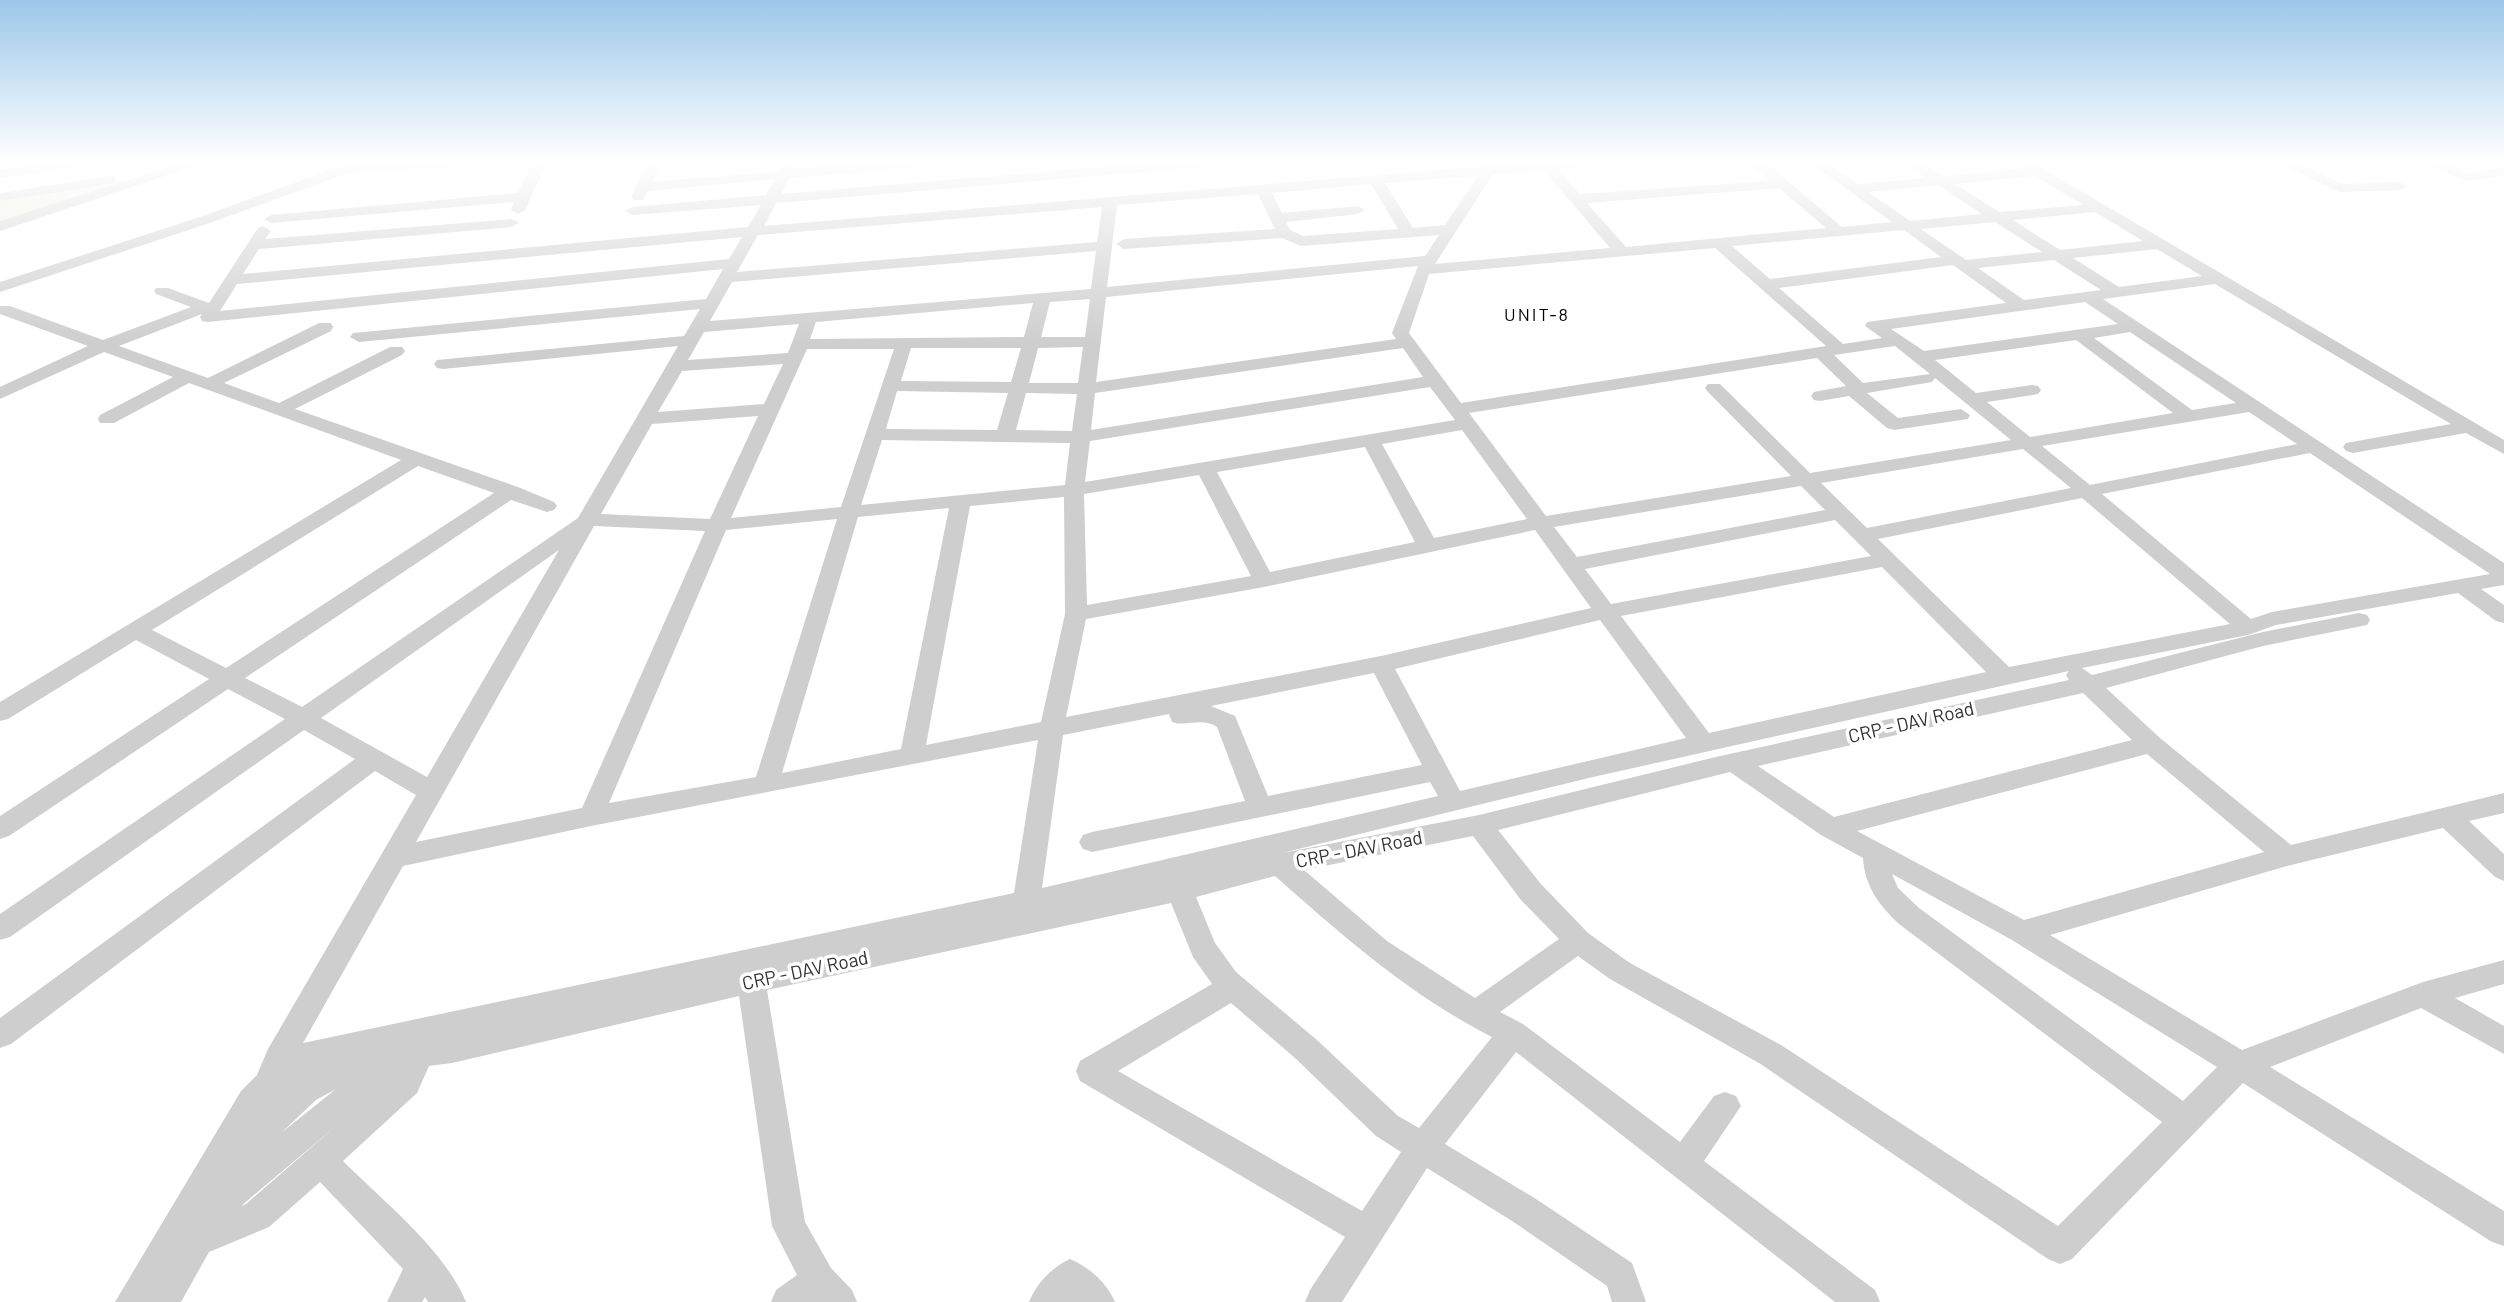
<svg xmlns="http://www.w3.org/2000/svg" width="2504" height="1302" viewBox="0 0 2504 1302" font-family="Barlow,sans-serif">
	<style>
		.green { fill: #e8eedf }
		.lines { fill: none; stroke-linecap: round; stroke-linejoin: round }
		.minor { fill: #cecece; fill-rule: evenodd }
		.labels { text-anchor: middle; stroke-width: 7; stroke-linejoin: round; paint-order: stroke }
		.far-neighbourhood-label { font-size: 18px; letter-spacing: 2px; fill: #000; stroke: #fff }
		.street-label { font-size: 19px; fill: #313131; stroke: #fff }
	</style>
	<rect width="100%" height="100%" fill="#fff"/>
	<!-- green -->
	<path class="green" d="M141,178L0,223V200Z"/>
	<g class="lines">
		<!-- minor -->
		<g class="minor">
			<path d="M55,161H92L85,165L0,178V170Z"/>
			<path d="M187,161H210L0,231V221Z"/>
			<path d="M411,161H499L492,165L351,172L210,223L0,292V282L200,217L344,165Z"/>
			<path d="M533,161H547L525,210L518,214L511,210L514,202L271,223L264,219L271,215L518,193Z"/>
			<path d="M648,161H662L652,182L780,171L786,161H800L795,169L884,161H944L937,165L790,178L781,194L1173,161H1235L1228,165L776,203L764,226L1548,161H1611L1604,165L1558,169L1580,194L1770,181L1748,161H1764L1842,227L1892,222L1808,161H1825L1858,184L1926,178L1902,161H1919L1943,176L2023,169L2012,161H2030L2504,440V454L2466,433L2353,453L2346,451L2343,447L2346,443L2451,424L2215,284L2103,299L2504,563V585L2481,589L2504,605V623L2496,621L2458,593L2276,625L2248,635L2082,668L2092,675L2100,673L2263,632L2359,613L2367,615L2370,620L2367,625L2263,646L2106,688L2160,738L2291,845L2504,793V813L2469,821L2504,854V881L2495,877L2443,828L2287,866L2050,935L2242,1050L2423,982L2504,960V984L2455,998L2504,1026V1054L2421,1008L2270,1067L2504,1211V1246L2492,1242L2243,1083L2072,1259L2060,1264L2048,1259L1759,1063L1610,979L1578,956L1500,1012L1523,1024L1680,1142L1714,1096L1725,1092L1736,1096L1741,1106L1704,1161L1875,1290L1880,1302H1835L1516,1052L1445,1144L1536,1199L1632,1263L1646,1302H1612L1607,1286L1512,1221L1427,1168L1342,1302H1305L1310,1290L1345,1237L1080,1081L1076,1071L1080,1061L1212,984L1193,957L1171,903L767,990L805,1222L831,1268L852,1290L857,1302H771L776,1290L797,1275L772,1226L739,996L452,1063L429,1066L417,1093L343,1161C384,1202 444,1249 466,1302H428L425,1297L422,1302H387L403,1269L320,1182L269,1227L209,1252L181,1302H115L241,1091L257,1075L268,1049L416,795L375,771L11,1044L0,1048V1018L355,759L304,730L10,937L0,940V914L285,719L228,689L9,836L0,839V816L209,679L136,640L8,719L0,721V702L401,460L189,383L114,423H100L98,419L100,415L173,377L104,352L0,399V387L88,346L0,314V306H10L103,340L191,307L156,294L154,291L156,288H168L209,303L258,228L263,226L271,231L265,239L512,219L519,223L512,227L259,249L243,274L748,227L761,205L632,215L625,211L632,207L766,195L775,179L648,191L643,200H633L631,197ZM1544,170L1610,248L1435,264L1493,174ZM1478,176L1445,225L1413,228L1385,183ZM2035,176L2083,205L2000,212L1955,184ZM1371,184L1398,229L1303,236L1290,230L1286,222L1358,214L1365,210L1358,206L1282,213L1272,193ZM1938,185L1982,214L1910,221L1868,192ZM1779,188L1826,228L1626,247L1587,203ZM1258,194L1275,229L1124,239L1116,244L1124,249L1282,238L1301,246L1439,235L1425,256L1107,287L1117,205ZM1102,207L1097,242L737,272L758,235ZM2095,212L2143,241L2060,250L2013,220ZM1995,222L2042,252L1966,260L1921,229ZM1904,230L1941,257L1770,279L1732,246ZM742,237L729,259L220,311L237,284ZM1715,248L1826,346L1461,403L1409,333L1429,274ZM2157,249L2202,276L2119,287L2073,258ZM1096,251L1091,289L710,321L732,282ZM2054,260L2101,290L2024,300L1978,268ZM1953,265L2006,303L1867,322L1865,326L1882,338L1843,344L1779,288ZM1418,266L1392,333L1396,339L1096,382L1106,297ZM723,269L706,299L353,333L350,337L359,342L700,309L684,336L437,360L434,364L437,368L443,369L678,346L578,518L302,707L245,678L511,500L547,512L554,510L557,506L554,502L518,487L295,409L402,355L405,351L402,347H390L279,403L224,383L331,331L333,327L331,323H319L208,378L119,346L202,314L200,317L202,321L208,322ZM1090,299L1085,337H1041L1050,302ZM2085,302L2118,324L1924,351L1891,329ZM1033,303L1024,337L810,339L816,322ZM799,324L788,353L688,360L704,332ZM2130,332L2236,403L2192,410L2094,338ZM2076,340L2173,413L2030,437L1987,402L2038,394L2041,390L2038,386L2032,385L1976,393L1935,360ZM1895,346L1930,374L1863,383L1834,355ZM1083,347L1078,383H1029L1038,348ZM911,348H1021L1011,382L901,381ZM1403,348L1423,377L1091,430L1095,393ZM807,349H894L841,507L731,518ZM1817,358L1846,386L1814,392L1811,396L1814,400L1820,401L1849,396L1887,428L1894,430L1968,419L1970,415L1961,409L1898,418L1867,393L1926,383L1932,382L1935,378L2011,440L1810,473L1720,384H1708L1705,388L1708,392L1791,476L1546,516L1469,413ZM783,364L764,404L658,412L682,371ZM1430,387L1455,420L1085,482L1090,441ZM897,391L1008,393L997,430L886,429ZM1026,393L1077,394L1072,431L1016,430ZM2249,412L2297,444L2090,485L2042,446ZM758,416L710,519L601,514L652,424ZM1462,430L1527,519L1434,538L1382,444ZM882,440L1070,443L1065,485L861,505ZM1365,447L1415,542L1270,572L1217,472ZM2023,449L2071,488L1867,528L1821,483ZM2310,453L2490,574L2272,612L2251,619L2102,494ZM418,466L494,493L226,668L152,630ZM1199,475L1251,576L1087,605L1084,494ZM1801,486L1825,510L1577,557L1554,527ZM1064,497L1065,614L1041,722L926,745L970,506ZM2082,498L2230,624L2009,667L1878,539ZM949,508L901,749L782,773L858,517ZM837,519L756,777L609,803L726,530ZM1835,520L1871,556L1611,604L1585,569ZM594,526L705,531L582,808L416,842ZM1535,530L1591,608L1381,656L1066,717L1086,619L1264,587ZM559,550L427,777L321,718ZM1882,567L1986,672L1709,733L1621,616ZM1600,620L1686,738L1460,791L1395,669ZM2069,671L2066,675L2069,680L1720,756L1479,815L1282,853L1593,777ZM1374,673L1422,765L1268,796L1235,716L1211,706ZM2083,693L2132,740L1834,817L1758,766ZM1169,714L1172,722C1187,727 1202,717 1217,727L1245,801L1092,832L1083,835L1079,842L1083,849L1092,852L1430,782L1438,796L1042,888L1063,735ZM1038,740L1014,893L303,1043L403,866L591,826ZM2147,754L2264,852L2024,920L1857,831ZM1730,772L1821,835L1863,858C1865,887 1879,905 1899,924L2162,1122L2058,1226L1781,1045L1630,963L1588,933L1541,884L1498,830ZM1473,836L1521,900L1559,939L1475,998L1387,941L1304,870ZM1892,874L2012,940L2217,1067L2183,1101L1919,908L1898,888ZM1275,876C1344,937 1410,995 1492,1037L1419,1128L1398,1116L1317,1040L1236,972L1215,943L1196,897ZM1231,1003L1295,1058L1376,1136L1401,1152L1362,1211L1118,1071ZM336,1089L281,1133L316,1100ZM336,1126L246,1204L241,1206Z"/>
			<path d="M2275,161H2294L2342,184L2400,182L2407,186L2400,190L2339,192Z"/>
			<path d="M2419,161H2439L2467,173L2504,168V176L2466,181Z"/>
			<path d="M110,176L115,177V183L0,201V193Z"/>
			<path d="M1070,1259C1089,1267 1107,1283 1115,1302H1029C1036,1284 1052,1267 1070,1259Z"/>
		</g>
	</g>
	<!-- sky -->
	<linearGradient id="sky" x2="0" y2="1"><stop stop-color="#9cc7ea"/><stop offset="0.47" stop-color="#fff"/><stop offset="1" stop-color="#fff" stop-opacity="0"/></linearGradient>
	<rect width="2504" height="344" fill="url(#sky)"/>
	<g class="labels">
		<!-- far-neighbourhood labels -->
		<g class="far-neighbourhood-label">
			<text x="1537" y="321">UNIT-8</text>
		</g>
		<!-- street labels -->
		<g class="street-label">
			<text transform="translate(1911 722) rotate(-13)" y="7">CRP - DAV Road</text>
			<text transform="translate(1359 849) rotate(-11)" y="7">CRP - DAV Road</text>
			<text transform="translate(805 970) rotate(-12)" y="7">CRP - DAV Road</text>
		</g>
	</g>
</svg>
